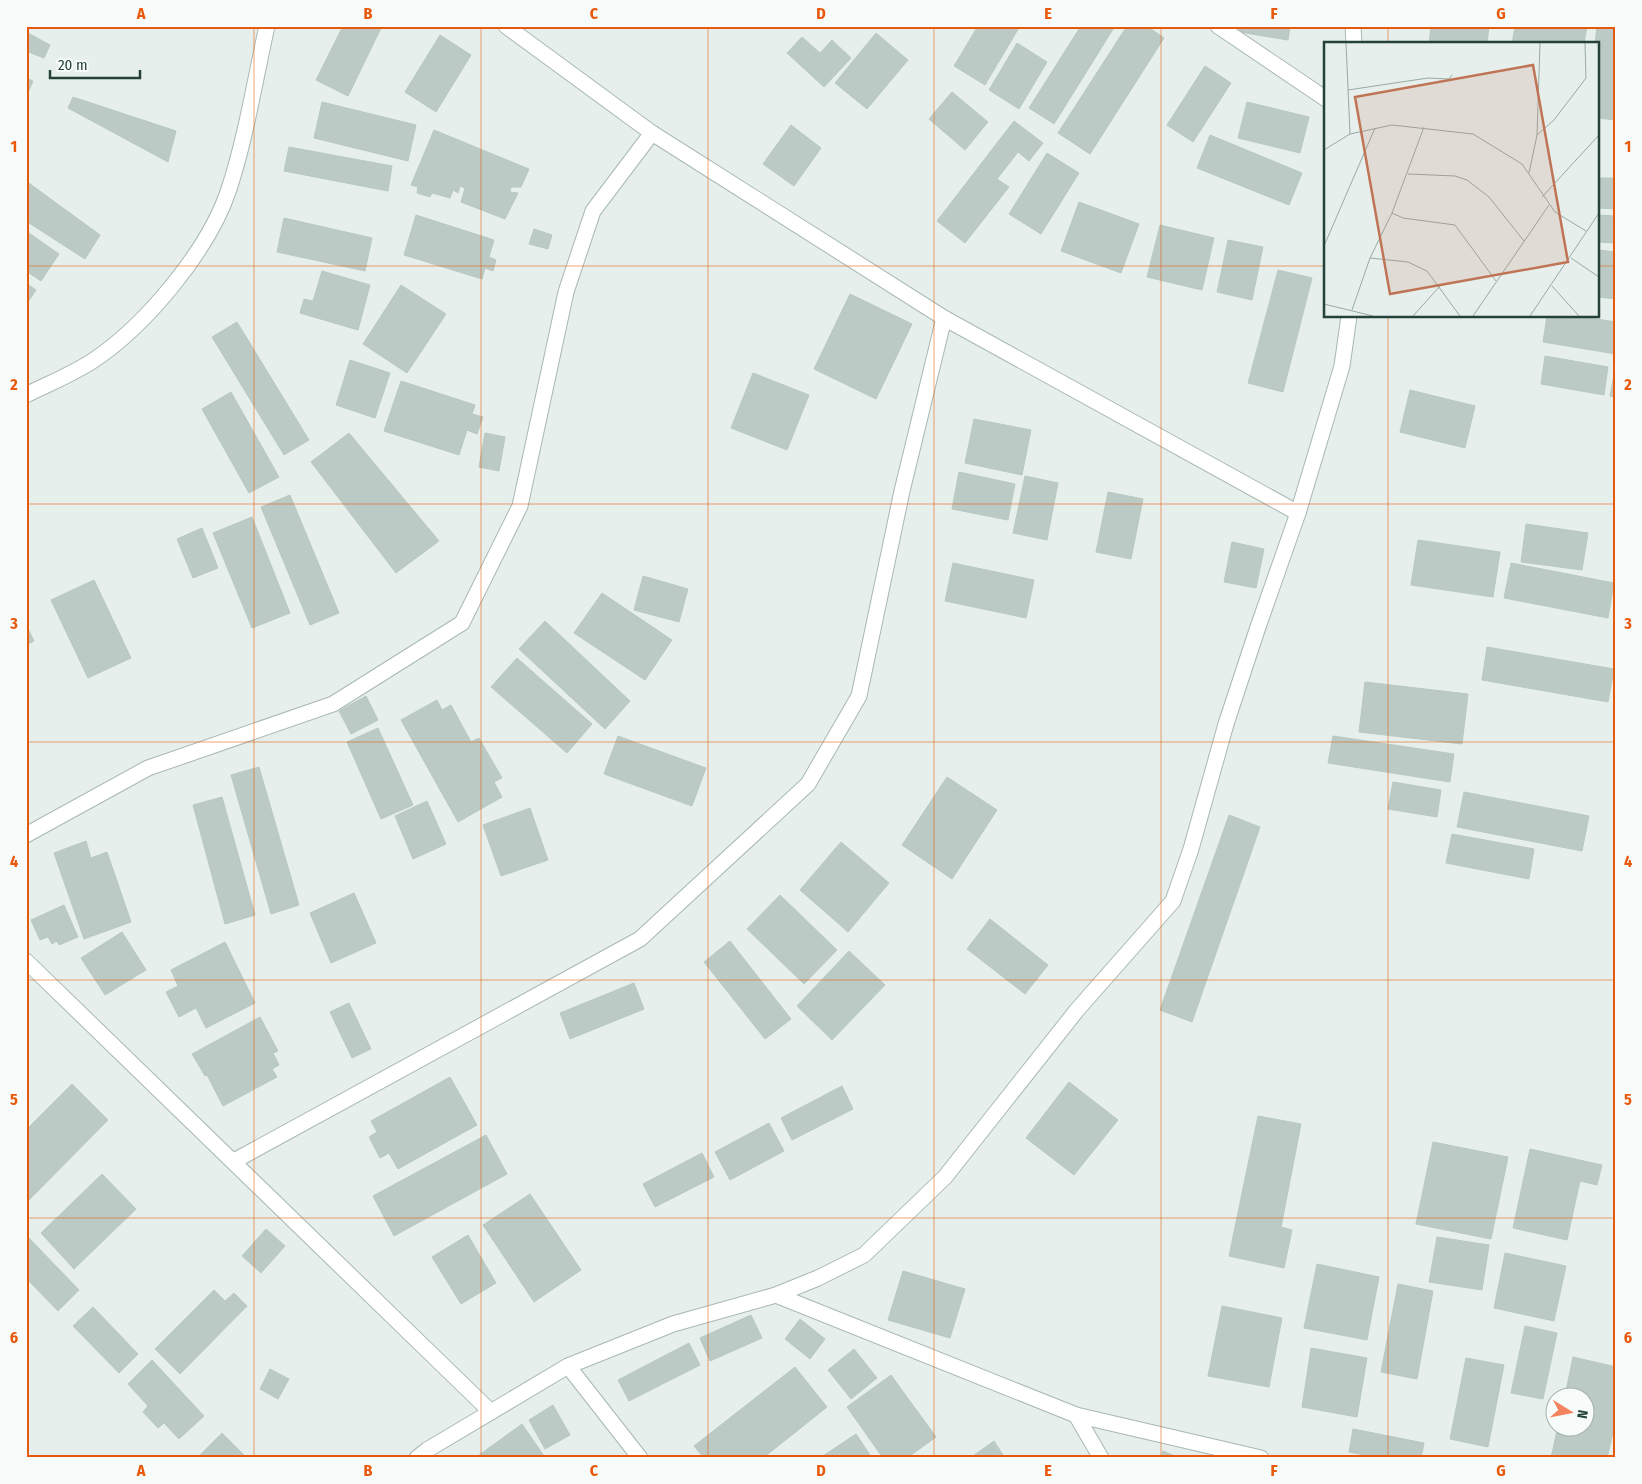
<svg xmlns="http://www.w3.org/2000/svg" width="1642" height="1484" viewBox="0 0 1642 1484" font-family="'Fira Sans Condensed',sans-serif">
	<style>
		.building { fill: #bbcac4; stroke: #b8c9c2 }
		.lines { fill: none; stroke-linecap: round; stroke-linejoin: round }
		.minor-casing { stroke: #a8b8b2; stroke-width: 17 }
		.minor { stroke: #fff; stroke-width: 15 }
		.grid { fill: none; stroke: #e8590c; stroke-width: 1; stroke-opacity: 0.55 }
		.inset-road { fill: none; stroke: #98aaa4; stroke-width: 1 }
		.view { fill: #c07456; fill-opacity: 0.15; stroke: #c07456; stroke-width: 2.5 }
		.inset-edge { fill: none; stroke: #24423a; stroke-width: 2.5 }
		.neatline { fill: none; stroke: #e8590c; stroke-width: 2 }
		.grid-label { font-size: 16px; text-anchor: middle; font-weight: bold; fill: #e8590c }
	</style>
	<rect width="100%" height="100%" fill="#e6efeb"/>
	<!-- building -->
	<g class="building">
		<path d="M343,26H382L348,96L316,80Z"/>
		<path d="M978,26H1020L985,85L954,66Z"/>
		<path d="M1081,26H1115L1054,124L1029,108Z"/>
		<path d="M1127,26H1147L1164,38L1090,154L1058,133Z"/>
		<path d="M1240,26H1290L1288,40L1239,32Z"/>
		<path d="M1431,26H1489L1487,44H1429Z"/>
		<path d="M1515,26H1587L1584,44H1512Z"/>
		<path d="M1597,26H1616V120L1598,118V44H1595Z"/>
		<path d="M26,32L50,45L44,58L26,51Z"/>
		<path d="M876,33L908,60L867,109L835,83Z"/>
		<path d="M440,35L471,55L436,112L405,92Z"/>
		<path d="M802,37L820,53L832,40L851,58L824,87L787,53Z"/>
		<path d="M1017,43L1047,62L1019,109L989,90Z"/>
		<path d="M1205,66L1231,83L1193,142L1167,125Z"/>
		<path d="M26,78L33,81L26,97Z"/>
		<path d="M952,92L988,122L965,150L929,119Z"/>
		<path d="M73,97L176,131L168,162L68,108Z"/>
		<path d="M322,102L416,125L408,161L314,138Z"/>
		<path d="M1247,102L1309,117L1300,153L1238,138Z"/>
		<path d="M1014,121L1043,143L1029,161L1018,152L997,179L1009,187L965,243L937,221Z"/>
		<path d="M791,125L821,148L794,186L763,164Z"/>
		<path d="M434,130L529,169L521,187H511L510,192L518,193L505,219L461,202L465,188L460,186L458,193L453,190L450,198L432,193L430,197L417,193L418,187L411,185Z"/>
		<path d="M1210,135L1302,173L1289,205L1197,168Z"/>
		<path d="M289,147L392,166L388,191L284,171Z"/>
		<path d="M1047,153L1079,173L1041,234L1009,214Z"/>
		<path d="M1598,178H1616V209L1598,208Z"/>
		<path d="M26,181L100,235L85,259L26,221Z"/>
		<path d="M1079,202L1139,224L1121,273L1061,251Z"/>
		<path d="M416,215L494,240L489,257L496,260L493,271L485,268L482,279L404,255Z"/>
		<path d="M1598,215L1616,216V243L1598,242Z"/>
		<path d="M284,218L372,238L365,271L277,252Z"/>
		<path d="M1160,225L1214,238L1202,290L1147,277Z"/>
		<path d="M534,229L552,235L548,249L529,244Z"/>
		<path d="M26,231L59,254L41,281L26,271Z"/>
		<path d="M1228,240L1263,247L1252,300L1217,292Z"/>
		<path d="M1598,250L1616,252V299L1598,297Z"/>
		<path d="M1278,270L1312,278L1283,392L1248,383Z"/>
		<path d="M322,271L370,285L358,330L300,313L304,299L313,301Z"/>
		<path d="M26,283L36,290L26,305Z"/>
		<path d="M401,285L446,314L407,373L363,344Z"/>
		<path d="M850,294L912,324L876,399L814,369Z"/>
		<path d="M1547,316H1578L1616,322V354L1543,342Z"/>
		<path d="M237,322L309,440L284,455L212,337Z"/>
		<path d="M1545,356L1608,367L1604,395L1541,384Z"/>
		<path d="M350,360L390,373L375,418L336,405Z"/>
		<path d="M1616,365V397L1610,396Z"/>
		<path d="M753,373L809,395L787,450L731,428Z"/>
		<path d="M401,381L475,405L472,414L483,417L477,434L467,430L459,455L384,431Z"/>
		<path d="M1410,390L1475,406L1465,448L1400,432Z"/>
		<path d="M231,392L279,477L249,493L202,409Z"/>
		<path d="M974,419L1031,430L1022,475L965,463Z"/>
		<path d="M349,433L439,541L396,573L311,462Z"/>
		<path d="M485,433L505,437L499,471L479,467Z"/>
		<path d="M959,472L1015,484L1008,520L952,509Z"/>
		<path d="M1025,476L1058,483L1047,540L1013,533Z"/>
		<path d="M1108,492L1143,499L1131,559L1096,552Z"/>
		<path d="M290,495L339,613L310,625L261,507Z"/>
		<path d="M252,517L290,613L252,628L213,533Z"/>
		<path d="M1526,524L1588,533L1582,570L1521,562Z"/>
		<path d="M202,528L218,568L193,578L177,539Z"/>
		<path d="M1418,540L1500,552L1493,597L1411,585Z"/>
		<path d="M1232,542L1264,549L1256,588L1224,582Z"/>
		<path d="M953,563L1034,580L1026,618L945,601Z"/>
		<path d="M1511,563L1614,583L1608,618L1504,598Z"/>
		<path d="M643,576L688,589L679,622L634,610Z"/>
		<path d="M94,580L131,658L88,678L51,600Z"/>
		<path d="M602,593L672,640L645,680L574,633Z"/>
		<path d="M545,621L630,701L605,729L519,649Z"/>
		<path d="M26,625L34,641L26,645Z"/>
		<path d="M1487,647L1614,669L1608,702L1482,680Z"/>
		<path d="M517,658L592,724L567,753L491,687Z"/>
		<path d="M1365,682L1468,694L1462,744L1359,732Z"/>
		<path d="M366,696L378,720L351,734L339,711Z"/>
		<path d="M437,700L442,710L451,705L471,742L479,738L502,778L494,782L502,797L458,822L401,720Z"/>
		<path d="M378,728L413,805L381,819L347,742Z"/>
		<path d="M618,736L706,768L692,806L604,774Z"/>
		<path d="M1333,736L1454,754L1450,782L1328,763Z"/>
		<path d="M259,767L299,905L271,914L231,775Z"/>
		<path d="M947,777L997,810L952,879L902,845Z"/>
		<path d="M1393,782L1441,790L1437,817L1388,809Z"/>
		<path d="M1464,792L1589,816L1582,851L1457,827Z"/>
		<path d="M222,797L255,915L225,924L193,805Z"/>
		<path d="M427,801L446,844L413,859L395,816Z"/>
		<path d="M530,808L548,860L501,876L483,825Z"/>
		<path d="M1229,815L1260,827L1192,1022L1160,1010Z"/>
		<path d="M1452,834L1534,849L1529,879L1446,863Z"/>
		<path d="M86,841L91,858L107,852L131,922L84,939L54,853Z"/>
		<path d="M841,842L889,883L848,932L800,890Z"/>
		<path d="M354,893L376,943L331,963L310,913Z"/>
		<path d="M780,895L837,950L804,984L747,929Z"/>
		<path d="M64,905L78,937L59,945L57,941L52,944L48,937L40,940L31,920Z"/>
		<path d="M990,919L1048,965L1025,994L967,949Z"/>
		<path d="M122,932L146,970L105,995L81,958Z"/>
		<path d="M730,941L791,1019L765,1039L704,962Z"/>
		<path d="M225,942L255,1003L206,1028L196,1008L179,1017L166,992L178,986L171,970Z"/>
		<path d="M849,951L885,985L832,1040L797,1006Z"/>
		<path d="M634,983L644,1009L570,1039L560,1013Z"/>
		<path d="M349,1003L371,1049L352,1058L330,1012Z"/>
		<path d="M260,1017L278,1051L273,1053L279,1065L272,1069L277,1077L223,1106L207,1075L205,1076L192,1054Z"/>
		<path d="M450,1077L477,1125L398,1169L389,1153L380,1158L369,1137L377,1132L371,1121Z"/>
		<path d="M1069,1082L1118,1120L1074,1175L1026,1138Z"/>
		<path d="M72,1084L108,1120L26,1203V1130Z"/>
		<path d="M842,1086L853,1109L792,1140L781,1118Z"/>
		<path d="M1258,1116L1301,1124L1281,1227L1292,1230L1284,1268L1229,1256Z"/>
		<path d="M769,1123L784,1151L730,1180L715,1152Z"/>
		<path d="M486,1135L507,1174L394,1236L373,1196Z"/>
		<path d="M1433,1142L1508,1157L1491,1239L1416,1224Z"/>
		<path d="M1530,1149L1602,1165L1597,1185L1580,1181L1567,1240L1513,1228Z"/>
		<path d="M702,1153L714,1177L655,1207L643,1184Z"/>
		<path d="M102,1174L136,1209L74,1269L41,1233Z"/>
		<path d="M530,1194L581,1270L534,1302L483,1225Z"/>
		<path d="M266,1229L285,1246L261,1273L242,1256Z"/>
		<path d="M468,1235L496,1283L461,1304L432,1257Z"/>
		<path d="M1437,1237L1489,1245L1482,1290L1429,1282Z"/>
		<path d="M29,1238L79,1290L58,1311L26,1278V1241Z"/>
		<path d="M1505,1253L1566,1266L1554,1321L1494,1308Z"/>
		<path d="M1317,1264L1379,1277L1367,1340L1304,1328Z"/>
		<path d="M903,1271L965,1289L950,1338L888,1320Z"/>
		<path d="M1398,1284L1433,1291L1417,1379L1381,1372Z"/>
		<path d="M214,1290L225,1301L234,1293L247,1306L180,1374L155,1349Z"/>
		<path d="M1222,1306L1282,1318L1269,1387L1208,1376Z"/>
		<path d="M93,1307L138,1354L119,1373L73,1326Z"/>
		<path d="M751,1315L762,1338L710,1361L700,1338Z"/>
		<path d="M800,1319L825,1339L810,1359L785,1339Z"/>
		<path d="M1525,1326L1557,1333L1543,1399L1511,1393Z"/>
		<path d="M689,1343L700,1365L629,1401L618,1380Z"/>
		<path d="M1311,1348L1367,1358L1357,1417L1302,1407Z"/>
		<path d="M854,1349L877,1378L851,1399L828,1370Z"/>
		<path d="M1573,1357L1616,1367V1420L1607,1458H1551L1558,1426H1584V1396H1565Z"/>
		<path d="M1466,1358L1504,1365L1488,1447L1450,1439Z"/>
		<path d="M152,1360L204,1416L179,1439L164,1423L158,1428L143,1412L148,1406L128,1384Z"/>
		<path d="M795,1367L827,1407L763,1458H704L694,1446Z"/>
		<path d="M270,1369L289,1379L278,1399L260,1389Z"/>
		<path d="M891,1375L936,1437L907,1458H883L847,1407Z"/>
		<path d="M553,1405L570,1435L545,1449L529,1420Z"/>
		<path d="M522,1424L544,1456L541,1458H475Z"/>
		<path d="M1353,1429L1424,1443L1421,1458H1380L1349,1452Z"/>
		<path d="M222,1433L247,1458H197Z"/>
		<path d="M856,1434L872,1458H820Z"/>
		<path d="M994,1441L1005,1458H970Z"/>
		<path d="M1163,1451L1179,1458H1161Z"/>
	</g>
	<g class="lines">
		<!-- minor casing -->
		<g class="minor-casing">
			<g id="minor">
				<path d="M506,26L652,133L944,318L1298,513"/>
				<path d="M1218,26L1326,99"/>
				<path d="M1353,26L1354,44"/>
				<path d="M26,395C48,384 73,374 94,360C146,325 209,250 229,189C246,137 255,80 267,26"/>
				<path d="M26,835L148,768L333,704L462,623L520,506L566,292L593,211L652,133"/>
				<path d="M26,961L491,1412"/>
				<path d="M234,1161L640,939L808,784L859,696L902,491L944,318"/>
				<path d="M776,1295L1076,1415L1261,1458"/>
				<path d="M568,1366L640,1458"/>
				<path d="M1076,1415L1101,1458"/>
				<path d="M417,1458L427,1450L568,1366L673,1324L776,1295L818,1278L864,1255L945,1177L1077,1010L1173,901L1191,849L1226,724L1258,627L1298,513L1342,366L1349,316"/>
			</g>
		</g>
		<!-- minor -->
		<use href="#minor" class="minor"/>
	</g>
	<!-- grid -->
	<path class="grid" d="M254,26V1458M481,26V1458M708,26V1458M934,26V1458M1161,26V1458M1388,26V44M26,266H1326M1598,266H1616M1388,316V1458M26,504H1616M26,742H1616M26,980H1616M26,1218H1616"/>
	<!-- overview -->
	<g transform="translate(1324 42)">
		<rect width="275" height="275" fill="#e6efeb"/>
		<path class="inset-road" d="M22,1L26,92M24,48L104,36L125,37L128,33M100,85L68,171L46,216L84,220L103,229L136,274M213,93L230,78L262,36L261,1M0,108L26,92L68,83L149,92L198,122L231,170L262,189M205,131L213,93L216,1M84,132L131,134L143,138L165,155L200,199M218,155L275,93M68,171L79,176L131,183L172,239M0,204L51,86M247,216L275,235M228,244L255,274M0,262L49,274M28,268L46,216M89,274L116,244M149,274L225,163M206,274L275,171"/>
		<path class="view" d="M209,23L244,220L66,252L31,55Z"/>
		<rect width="275" height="275" class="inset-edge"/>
	</g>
	<!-- border -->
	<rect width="1642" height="1484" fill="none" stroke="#f7fbf9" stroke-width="55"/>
	<!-- north arrow -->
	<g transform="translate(1570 1412) rotate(100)"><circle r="24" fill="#f7fbf9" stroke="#a3b1ad"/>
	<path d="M0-4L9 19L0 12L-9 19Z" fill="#f4845f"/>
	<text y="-8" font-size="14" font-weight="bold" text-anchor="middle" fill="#24423a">N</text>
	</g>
	<!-- scale -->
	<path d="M50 70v8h90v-8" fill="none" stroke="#24423a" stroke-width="2.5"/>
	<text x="58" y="70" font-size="15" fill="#24423a" stroke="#f7fbf9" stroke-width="4" paint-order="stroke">20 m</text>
	<rect x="28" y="28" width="1586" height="1428" class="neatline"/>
	<g class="grid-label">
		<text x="141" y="19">A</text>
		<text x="368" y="19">B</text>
		<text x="594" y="19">C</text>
		<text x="821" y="19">D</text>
		<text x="1048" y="19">E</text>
		<text x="1274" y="19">F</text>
		<text x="1501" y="19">G</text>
		<text x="14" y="152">1</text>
		<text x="1628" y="152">1</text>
		<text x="14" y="390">2</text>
		<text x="1628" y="390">2</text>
		<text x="14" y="629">3</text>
		<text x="1628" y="629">3</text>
		<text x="14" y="867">4</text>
		<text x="1628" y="867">4</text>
		<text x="14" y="1105">5</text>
		<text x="1628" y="1105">5</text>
		<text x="14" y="1343">6</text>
		<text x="1628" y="1343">6</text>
		<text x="141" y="1476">A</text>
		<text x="368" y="1476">B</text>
		<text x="594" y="1476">C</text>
		<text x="821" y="1476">D</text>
		<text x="1048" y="1476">E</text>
		<text x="1274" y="1476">F</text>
		<text x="1501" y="1476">G</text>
	</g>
</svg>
